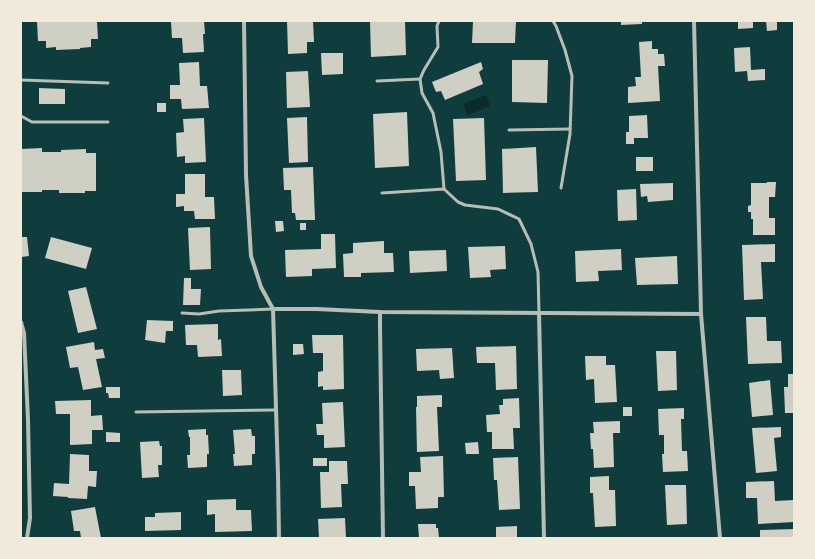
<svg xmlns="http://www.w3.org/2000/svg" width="815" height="559" viewBox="0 0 815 559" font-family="'Nunito Sans',sans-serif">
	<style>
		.water { fill: #0a2a2b }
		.building { fill: #cfcfc3 }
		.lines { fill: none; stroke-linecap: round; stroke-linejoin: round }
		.service { stroke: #b8beb3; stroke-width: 3 }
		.minor { stroke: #b8beb3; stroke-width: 4 }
	</style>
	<rect width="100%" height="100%" fill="#0f3d3e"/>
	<!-- water -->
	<path class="water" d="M486,95L490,106L468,115L463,104Z"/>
	<!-- building -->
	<g class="building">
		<path d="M37,21H97L98,39H91V47L80,48V49L56,50V47L46,48V41H38Z"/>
		<path d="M182,21H204L205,34H203L204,52L183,53L182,38H172L171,22Z"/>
		<path d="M287,21H313L314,42H307V53L288,54Z"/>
		<path d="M370,21H405L406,55L371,57Z"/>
		<path d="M473,21H516L515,43H472Z"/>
		<path d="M621,21H642V24L621,25Z"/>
		<path d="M738,21H753V28L738,29Z"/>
		<path d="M766,21H777V30L767,31Z"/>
		<path d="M652,41V49H658V54H664L665,66H658L660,101L628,103V87L636,86L635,77H641L639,42Z"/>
		<path d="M750,47L751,70L765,69V80L748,81L747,71L735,72L734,48Z"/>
		<path d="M321,53H343V74L322,75Z"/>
		<path d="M512,60H548L547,103L512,102Z"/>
		<path d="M199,62L200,86H207L209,108L182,109L181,99H170V85H180L179,63Z"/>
		<path d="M481,62L483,69L479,72L483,84L445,100L441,91L436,92L432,82Z"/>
		<path d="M308,71L310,107L287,108L286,72Z"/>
		<path d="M39,88L65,89V104H39Z"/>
		<rect x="157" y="103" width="9" height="9"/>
		<path d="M407,112L409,166L375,168L373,114Z"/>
		<path d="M647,115L648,138H634V144H626V132H629V116Z"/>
		<path d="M307,117L308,162L289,163L287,118Z"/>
		<path d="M204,118L206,162L185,163V156L177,157L176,133L184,132L183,119Z"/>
		<path d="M484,118L486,180L456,181L453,119Z"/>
		<path d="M536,147L538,192L503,193L502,149Z"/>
		<path d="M42,148V152H61V150L86,149V153H96V191H85V193H59V190H42V192H21V149Z"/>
		<rect x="636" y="157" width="17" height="14"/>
		<path d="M313,167L315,220H296L295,213H292L291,190H284L283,168Z"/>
		<path d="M185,174H205V197H214L215,219H195L194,211H184V206L176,207V194H185Z"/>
		<path d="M767,182H776L775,197H769V218H775V235H753V219H751V212H748V206L751,205V183H767Z"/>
		<path d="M673,183V200L648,202L647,196L641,197L640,184Z"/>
		<path d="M636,189L637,220L618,221L617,190Z"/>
		<path d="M275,221H283L284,231L276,232Z"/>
		<rect x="300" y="223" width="6" height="7"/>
		<path d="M210,227L211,269L190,270L188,228Z"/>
		<path d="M321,234H335L336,268L312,269V276L286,277L285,250L321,249Z"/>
		<path d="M21,237H27L29,256L21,257Z"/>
		<path d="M51,237L92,248L86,269L45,258Z"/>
		<path d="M384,241V253H393L394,272L361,273V277H344L343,254L353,253V243Z"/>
		<path d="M775,244V262H761L763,299L744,300L742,245Z"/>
		<path d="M505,246L506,269L490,270L491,277L470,278L468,247Z"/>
		<path d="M621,249L622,270L598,271L599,281L576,282L575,251Z"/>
		<path d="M446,250L447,271L410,273L409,251Z"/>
		<path d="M677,256L678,284L637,285L635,258Z"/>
		<path d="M184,278H191V289H201L200,305H183Z"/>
		<path d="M86,287L97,329L78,333L68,291Z"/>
		<path d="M746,317H766L767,341H781L782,363L748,364Z"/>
		<path d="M147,320L173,321V331H166L165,343L145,340Z"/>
		<path d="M218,324V340L221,339L222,356L198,357L197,345H186L185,325Z"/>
		<path d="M312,335H343L344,389L323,390V386L318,387V372L323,371V353H313Z"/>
		<path d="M94,342L95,350L103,349L105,358L96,359L102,387L83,390L78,367L70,368L66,347Z"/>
		<path d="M293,344H303L304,354L293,355Z"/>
		<path d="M516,346L517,389L496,390L495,363H477L476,347Z"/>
		<path d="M452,348L454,378L440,379L439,370L417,371L416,349Z"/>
		<path d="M656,351H676L677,390L658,391Z"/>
		<path d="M585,356H606V365H615L617,402L595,403L594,379L586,380Z"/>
		<path d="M222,370H241L242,395L223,396Z"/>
		<path d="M788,374H794V413H785L784,387H788Z"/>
		<path d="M770,380L773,415L752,417L749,383Z"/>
		<path d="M106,387H120V398H109L108,393H106Z"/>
		<path d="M442,395V407H437L439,451L417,452L416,407H417V396Z"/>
		<path d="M519,398L520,428H513L514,449H492V432H487L486,415L500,414L499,405H503V399Z"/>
		<path d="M91,400V416L102,415L103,430H92V444L70,445V414H56L55,401Z"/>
		<path d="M343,402L345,447L324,448V435H317L316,424H323L322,403Z"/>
		<rect x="623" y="407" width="9" height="9"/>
		<path d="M684,408V419H681L682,451H687L688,471L663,472L662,454H664V435H659L658,409Z"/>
		<path d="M620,421V433H613L614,467L594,468L593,449H591L590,433H594L593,422Z"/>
		<path d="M781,427V437L774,438L777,471L756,473L752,428Z"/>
		<path d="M206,429V435H208L209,454H207V467L188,468L187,455H190V437H189L188,430Z"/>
		<path d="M251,429L252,436H255V454H252V465L234,466L233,454H235L233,430Z"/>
		<path d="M106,432L120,433V442H106Z"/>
		<path d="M159,441L160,446H162V465H158L159,477L142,478L140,442Z"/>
		<path d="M478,442L479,454H466L465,443Z"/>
		<path d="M70,454L89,455V471H97L96,487L88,486L87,499L68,498V497L53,496L54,483L69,484Z"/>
		<path d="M443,456L444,497H438V508L416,509L415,486H409V472H421L420,457Z"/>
		<path d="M518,457L520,509L499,510L497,480H494L493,458Z"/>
		<rect x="313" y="458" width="14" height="8"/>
		<path d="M329,461H347L348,484H341L342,507L321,508L320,472H329Z"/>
		<path d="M609,476V490H615L616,526L595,527L593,493H590V477Z"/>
		<path d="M774,481L775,501L794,500V522L758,524L757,498H746V482Z"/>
		<path d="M665,485H686L687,524L667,525Z"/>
		<path d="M236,499V510H251L252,531L215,532V514L207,515V500Z"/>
		<path d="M95,507L101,538H81L80,531H74L71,511Z"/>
		<path d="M181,512V530L145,531V517H155V513Z"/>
		<path d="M345,518L346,538H319L318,519Z"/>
		<path d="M418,524H436V528H438L439,538H419Z"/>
		<path d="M517,526V538H496V527Z"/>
		<path d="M794,529V538H760V530Z"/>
	</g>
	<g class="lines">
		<!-- service -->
		<g class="service">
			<path d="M439,21L437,26L438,47L424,70L420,79L422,93L433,113L441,152L444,189"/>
			<path d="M553,21L556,26L565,50L572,76L570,134L561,188"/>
			<path d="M21,80L108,83"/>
			<path d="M377,81L420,79"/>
			<path d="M21,116L32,122H108"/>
			<path d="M509,130L570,129"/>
			<path d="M382,193L444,189L458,202L465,205L498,209L519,219L531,244L538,272L539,313"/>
			<path d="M182,313L199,314L219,311L273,309"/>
			<path d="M136,412L276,410"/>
		</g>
		<!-- minor -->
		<g class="minor">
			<path d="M244,21L246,175L251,256L261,287L273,309L278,475L279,538"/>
			<path d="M694,21L701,314L720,538"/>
			<path d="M273,309H316L380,312L701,314"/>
			<path d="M380,312V327L383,538"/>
			<path d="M539,313L544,538"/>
			<path d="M21,322L24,333L28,420L30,518L27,538"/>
		</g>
	</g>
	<!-- border -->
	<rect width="815" height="559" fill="none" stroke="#f1e9da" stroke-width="44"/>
</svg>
